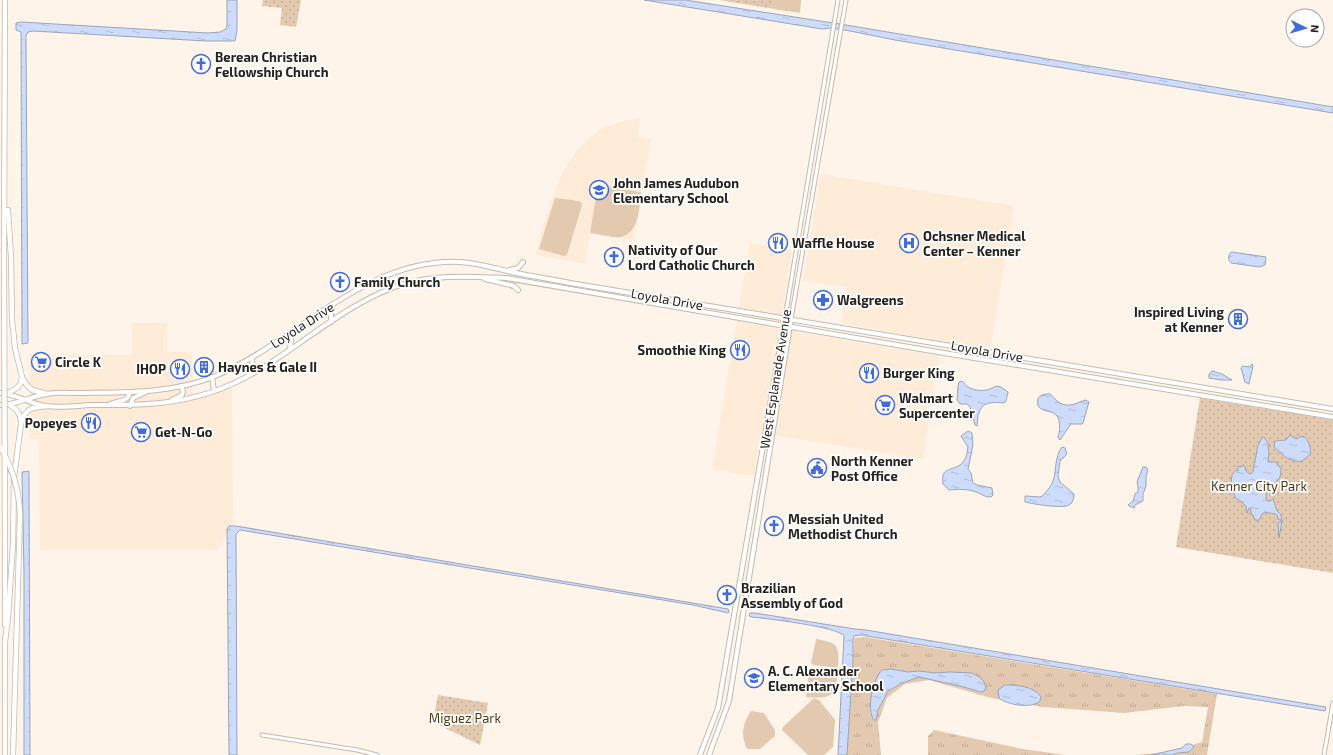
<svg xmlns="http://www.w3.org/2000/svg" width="1333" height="755" viewBox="0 0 1333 755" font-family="'Exo 2',sans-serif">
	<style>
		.built { fill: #feecd9 }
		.grass { fill: url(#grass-tufts) }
		.park { fill: url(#park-dots) }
		.garden { fill: #e3c9af }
		.water { fill: url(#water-ripples); stroke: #9ca4b8 }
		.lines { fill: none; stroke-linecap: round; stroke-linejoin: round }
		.minor-casing { stroke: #c6baad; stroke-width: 5 }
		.major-casing { stroke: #c6baad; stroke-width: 6 }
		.highway-casing { stroke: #c6baad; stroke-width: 6 }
		.minor { stroke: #fff; stroke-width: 3 }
		.major { stroke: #fff; stroke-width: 4 }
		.highway { stroke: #fff; stroke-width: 4.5 }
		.highway-bridge-casing { stroke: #c6baad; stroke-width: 6; stroke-linecap: butt }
		.highway-bridge { stroke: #fff; stroke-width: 4.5 }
		.labels { text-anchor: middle; stroke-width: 3.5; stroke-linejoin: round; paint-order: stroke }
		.poi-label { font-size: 13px; font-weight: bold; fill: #26221d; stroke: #fff; text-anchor: start }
		.street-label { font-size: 13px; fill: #26221d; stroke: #fff }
		.park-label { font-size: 13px; fill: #533715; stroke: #fff }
	</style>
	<defs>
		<pattern id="grass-tufts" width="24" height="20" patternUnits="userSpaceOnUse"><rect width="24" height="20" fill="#e3c9af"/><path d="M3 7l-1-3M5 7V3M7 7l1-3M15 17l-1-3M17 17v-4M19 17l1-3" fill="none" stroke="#c3ac96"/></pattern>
		<pattern id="park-dots" width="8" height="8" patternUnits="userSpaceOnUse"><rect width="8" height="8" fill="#e3c9af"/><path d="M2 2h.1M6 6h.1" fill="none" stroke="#c3ac96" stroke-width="1.8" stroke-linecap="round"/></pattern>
		<pattern id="water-ripples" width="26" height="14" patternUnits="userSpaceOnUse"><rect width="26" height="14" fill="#cedcfb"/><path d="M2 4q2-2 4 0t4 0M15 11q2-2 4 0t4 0" fill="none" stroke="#b1bcd7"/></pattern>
	</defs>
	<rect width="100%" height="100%" fill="#fef4ea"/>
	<!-- built -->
	<g class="built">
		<path d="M640,118L637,137L651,139L634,241L590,233L585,264L536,255L542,229L553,197L564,170L578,149L593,135L601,129L623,121Z"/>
		<path d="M821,174L1014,206L990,350L841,323L847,287L803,281Z"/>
		<path d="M750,243L792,250L779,329L939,356L923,459L761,433L754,476L712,469Z"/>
		<path d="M132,323H167V352H192L193,400L213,394L232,387L233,521L218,550H40L39,439H30V354L132,355Z"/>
	</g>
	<!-- grass -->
	<g class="grass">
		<path d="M865,637L1217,694L1207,755H1135L1167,752L1202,742L1208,707L1184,706L1124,713L1043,707L991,698L929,680L905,684L887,698L878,722L881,755H847L854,638Z"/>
		<path d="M934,730L1023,749L1065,755H928V736Z"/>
	</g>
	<!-- park -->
	<g class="park">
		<path d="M263,0H301L296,27L280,25L282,8L262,6Z"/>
		<path d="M719,0H801L800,13Z"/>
		<path d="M1200,398L1333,420V573L1176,547Z"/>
		<path d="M438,695L488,703L480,745L433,722Z"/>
	</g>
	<!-- garden -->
	<g class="garden">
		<path d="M773,0H801L799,11L774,8L772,5Z"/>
		<path d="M598,185L641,192C639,207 640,232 621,237C614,238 598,234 590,233Z"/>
		<path d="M555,198L573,200L581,202L582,205L567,255L564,256L539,249Z"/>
		<path d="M816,639C839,643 839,645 838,668L813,665L811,663Z"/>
		<path d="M812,668L838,672C835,697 831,699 806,697L809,670Z"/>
		<path d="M814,698L819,700L835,720L833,747L824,755H808L782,730L783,727Z"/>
		<path d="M751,711L764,713L775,730V736L760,749H747C740,735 743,723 751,711Z"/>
	</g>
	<!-- water -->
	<g class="water">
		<path d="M227,0H237V30L235,41H206L33,31L28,32L26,36L28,343L22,344L21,32L16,30V23L21,22L208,33L220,32L226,29L227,25Z"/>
		<path d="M644,0H685L846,25L1333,107V113L895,40L845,30L831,28L822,29Z"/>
		<path d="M1232,252L1266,257L1265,265L1259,267L1231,263C1228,260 1228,257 1230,253Z"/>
		<path d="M1252,364L1253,366L1249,384L1245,382L1241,368L1243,366L1249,367Z"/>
		<path d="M1212,371L1222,374L1232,380H1221L1209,378V374Z"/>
		<path d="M962,381C964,383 967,387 970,388C979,392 988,391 996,386L1001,387L1008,392L1006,401L1004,403C995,402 982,401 979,413C977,416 978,422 977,426L975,425L970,407L967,404H960L957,400L958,386L959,382Z"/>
		<path d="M1050,394C1054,397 1056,401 1060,403C1069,408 1077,403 1085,400L1089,402L1083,423L1082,424H1071L1060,440L1058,437C1060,430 1060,426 1059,420C1055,408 1044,414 1038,406C1036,396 1041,394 1050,394Z"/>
		<path d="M968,431L972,433L973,445L968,469L971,473L973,483L977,485L992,488L993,495L991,497C983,497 983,494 976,492C968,489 958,489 949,490L943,484C940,465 955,472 963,462C967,458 967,452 968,447L961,436Z"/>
		<path d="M1290,435L1296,439L1302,436C1309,438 1310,447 1311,453C1309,456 1304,460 1301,461C1292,464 1278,452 1274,446L1275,441L1286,440Z"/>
		<path d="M1264,437L1269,445L1268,446L1269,453L1268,462H1276L1281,469L1280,477L1278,480L1266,490V499L1269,501L1273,499L1277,511L1281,515L1282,521L1279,538L1278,523L1281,521L1280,519H1277L1278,516L1275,514L1265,512L1262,514L1259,520H1255L1253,515L1251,514V509L1249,508L1247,513L1246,506L1235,497L1231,483L1232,475L1236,470L1238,471V466L1241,467L1244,465C1246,469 1245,472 1250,474L1253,472L1258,445L1262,438Z"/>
		<path d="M1062,447L1065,448L1067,454L1060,461L1058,476L1060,482L1074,494C1074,498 1073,503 1069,505C1063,509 1033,504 1025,502V496L1041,497C1045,493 1051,487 1053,481C1057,469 1054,458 1062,447Z"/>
		<path d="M1143,467H1146L1148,470L1146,476V486L1143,494V501L1135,505L1134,508L1129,506L1128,505L1133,501L1135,494L1138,492V487L1137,482Z"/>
		<path d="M29,471L30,755H24V573L22,472Z"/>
		<path d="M229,526H236L728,609L729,612L728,613L693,605L240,530L236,534L237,755H229L227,529Z"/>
		<path d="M750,613H755L855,629L866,630L1326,707L1325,711L861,635L854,636L853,639V660L847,755H838L844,636C839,627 764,618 751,617L749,616Z"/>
		<path d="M891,669L908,672L919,671L935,673L950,672L972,673L981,678L984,682L986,688L984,691L981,692L960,686L919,677L902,683L888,691L878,710L876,720H874C866,710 873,678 882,670Z"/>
		<path d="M1005,685C1017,685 1034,686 1041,697L1040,701C1032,709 1007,705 999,698L998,690Z"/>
		<path d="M1186,744H1191L1194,747L1189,752L1177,753L1172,755H1151L1182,748Z"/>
	</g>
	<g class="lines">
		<!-- minor casing -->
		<g class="minor-casing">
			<g id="minor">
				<path d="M785,318L838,0"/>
				<path d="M791,319L846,0"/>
				<path d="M262,735L357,750L377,755"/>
				<path d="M1324,755L1333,703"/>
			</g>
		</g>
		<!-- major casing -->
		<g class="major-casing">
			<g id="major">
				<path d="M510,270L518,268L523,262"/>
				<path d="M485,279L514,286L518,290"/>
				<path d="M331,306V322"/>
				<path d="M290,349L292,332"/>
				<path d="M252,357L253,373"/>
				<path d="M212,377L214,391"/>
				<path d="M0,393C16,394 30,404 46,406C60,408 75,406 89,405C132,405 170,406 212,392C278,370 327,313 392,288C420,277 449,276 479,277C488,278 497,277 506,278L932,351L1333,417"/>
				<path d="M172,400L182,395L183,391L181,386"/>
				<path d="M110,404C118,400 128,403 130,392"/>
				<path d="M0,405C17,405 31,396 47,394C57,392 68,393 77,393C123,392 170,394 213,377C297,343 362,258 460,262C479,263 497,269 516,273C534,277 552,279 570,283L1333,409"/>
				<path d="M130,406L133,398L146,392"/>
				<path d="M700,755L718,708L720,697L785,318"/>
				<path d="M709,755L729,701L791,319"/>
			</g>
		</g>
		<!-- highway casing -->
		<g class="highway-casing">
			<g id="highway">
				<path d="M8,210L11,257L12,320L15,348L22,377L26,384L32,390L47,394"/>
				<path d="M4,258L5,0"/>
				<path d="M8,393C16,389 21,387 22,377"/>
				<path d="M10,405C17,409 20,413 21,422"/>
				<path d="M5,625V540"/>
				<path d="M5,642L8,617L13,544L14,477L21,424L24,415L29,410L33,408L47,406"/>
				<path d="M5,755V640"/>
				<path d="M13,755L20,514"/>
			</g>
		</g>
		<!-- minor -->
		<use href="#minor" class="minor"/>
		<!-- major -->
		<use href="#major" class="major"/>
		<!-- highway -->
		<use href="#highway" class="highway"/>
		<!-- highway-bridge casing -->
		<g class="highway-bridge-casing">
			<g id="highway-bridge">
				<path d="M4,258L5,540"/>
				<path d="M0,447C13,468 19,489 20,514"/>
			</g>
		</g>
		<!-- highway-bridge -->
		<use href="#highway-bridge" class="highway-bridge"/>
	</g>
	<!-- icons -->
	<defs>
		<g id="church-ring" transform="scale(1)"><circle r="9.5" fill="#fff" stroke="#416bdc" stroke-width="1.5"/><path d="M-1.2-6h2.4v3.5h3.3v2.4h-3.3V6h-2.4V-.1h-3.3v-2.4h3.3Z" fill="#416bdc"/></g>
		<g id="school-ring" transform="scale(1)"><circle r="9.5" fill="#fff" stroke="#416bdc" stroke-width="1.5"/><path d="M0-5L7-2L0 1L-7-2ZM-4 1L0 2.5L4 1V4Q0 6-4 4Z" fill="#416bdc"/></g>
		<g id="restaurant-ring" transform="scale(1)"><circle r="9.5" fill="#fff" stroke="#416bdc" stroke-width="1.5"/><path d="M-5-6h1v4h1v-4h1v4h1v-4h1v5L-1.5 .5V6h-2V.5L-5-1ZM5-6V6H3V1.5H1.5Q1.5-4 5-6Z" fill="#416bdc"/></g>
		<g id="hospital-ring" transform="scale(1)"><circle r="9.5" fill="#fff" stroke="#416bdc" stroke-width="1.5"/><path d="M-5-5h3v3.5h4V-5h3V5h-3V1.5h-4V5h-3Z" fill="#416bdc"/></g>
		<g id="pharmacy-ring" transform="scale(1)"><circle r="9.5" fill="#fff" stroke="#416bdc" stroke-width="1.5"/><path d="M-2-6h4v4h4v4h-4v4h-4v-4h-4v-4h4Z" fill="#416bdc"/></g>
		<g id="building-ring" transform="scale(1)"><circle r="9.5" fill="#fff" stroke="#416bdc" stroke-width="1.5"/><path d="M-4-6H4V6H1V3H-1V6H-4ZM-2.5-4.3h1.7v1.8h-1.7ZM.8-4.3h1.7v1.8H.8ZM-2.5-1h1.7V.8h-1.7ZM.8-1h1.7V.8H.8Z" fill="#416bdc"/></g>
		<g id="supermarket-ring" transform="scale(1)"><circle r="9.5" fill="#fff" stroke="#416bdc" stroke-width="1.5"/><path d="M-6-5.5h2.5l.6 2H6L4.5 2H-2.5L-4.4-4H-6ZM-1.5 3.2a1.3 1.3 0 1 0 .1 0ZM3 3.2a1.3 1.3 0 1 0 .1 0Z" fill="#416bdc"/></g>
		<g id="civic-ring" transform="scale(1)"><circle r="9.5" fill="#fff" stroke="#416bdc" stroke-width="1.5"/><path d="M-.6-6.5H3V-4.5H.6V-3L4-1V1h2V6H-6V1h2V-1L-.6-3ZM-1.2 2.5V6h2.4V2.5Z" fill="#416bdc"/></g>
	</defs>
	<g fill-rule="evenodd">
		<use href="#church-ring" x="201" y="64"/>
		<use href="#school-ring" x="599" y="190"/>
		<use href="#restaurant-ring" x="778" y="243"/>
		<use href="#hospital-ring" x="909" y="243"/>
		<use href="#church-ring" x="614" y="257"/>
		<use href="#church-ring" x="340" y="282"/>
		<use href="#pharmacy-ring" x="823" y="300"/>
		<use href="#building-ring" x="1238" y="319"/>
		<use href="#restaurant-ring" x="740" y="350"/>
		<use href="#supermarket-ring" x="41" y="362"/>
		<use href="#building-ring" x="204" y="367"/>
		<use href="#restaurant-ring" x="180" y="369"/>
		<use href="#restaurant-ring" x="869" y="373"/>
		<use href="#supermarket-ring" x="885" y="405"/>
		<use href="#restaurant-ring" x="91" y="423"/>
		<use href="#supermarket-ring" x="141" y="432"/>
		<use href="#civic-ring" x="817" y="468"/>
		<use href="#church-ring" x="774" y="526"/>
		<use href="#church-ring" x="727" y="595"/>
		<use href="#school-ring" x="754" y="678"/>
	</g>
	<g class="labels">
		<!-- poi labels -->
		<g class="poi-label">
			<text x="215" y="62">Berean Christian<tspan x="215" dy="15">Fellowship Church</tspan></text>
			<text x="613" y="188">John James Audubon<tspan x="613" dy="15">Elementary School</tspan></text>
			<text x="923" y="241">Ochsner Medical<tspan x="923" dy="15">Center – Kenner</tspan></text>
			<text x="792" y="248">Waffle House</text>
			<text x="628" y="255">Nativity of Our<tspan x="628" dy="15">Lord Catholic Church</tspan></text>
			<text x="354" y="287">Family Church</text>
			<text x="837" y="305">Walgreens</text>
			<text x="1224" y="317" text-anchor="end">Inspired Living<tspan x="1224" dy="15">at Kenner</tspan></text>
			<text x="726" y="355" text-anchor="end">Smoothie King</text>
			<text x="55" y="367">Circle K</text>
			<text x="218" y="372">Haynes &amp; Gale II</text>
			<text x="166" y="374" text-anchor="end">IHOP</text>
			<text x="883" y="378">Burger King</text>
			<text x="899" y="403">Walmart<tspan x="899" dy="15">Supercenter</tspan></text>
			<text x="77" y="428" text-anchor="end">Popeyes</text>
			<text x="155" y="437">Get-N-Go</text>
			<text x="831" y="466">North Kenner<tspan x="831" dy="15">Post Office</tspan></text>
			<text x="788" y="524">Messiah United<tspan x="788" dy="15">Methodist Church</tspan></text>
			<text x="741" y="593">Brazilian<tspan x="741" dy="15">Assembly of God</tspan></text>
			<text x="768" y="676">A. C. Alexander<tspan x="768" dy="15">Elementary School</tspan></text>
		</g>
		<!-- street labels -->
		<g class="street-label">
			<text transform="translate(667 299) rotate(10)" y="5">Loyola Drive</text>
			<text transform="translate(302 325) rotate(-33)" y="5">Loyola Drive</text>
			<text transform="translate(987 351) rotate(10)" y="5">Loyola Drive</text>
			<text transform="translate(775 379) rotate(-81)" y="5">West Esplanade Avenue</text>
		</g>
		<!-- park labels -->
		<g class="park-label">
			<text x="1259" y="491">Kenner City Park</text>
			<text x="465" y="723">Miguez Park</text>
		</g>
	</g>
	<!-- north arrow -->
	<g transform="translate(1305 28) rotate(95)"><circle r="19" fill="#ffffff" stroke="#a8a7a5"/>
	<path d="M0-3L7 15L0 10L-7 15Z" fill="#416bdc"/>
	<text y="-6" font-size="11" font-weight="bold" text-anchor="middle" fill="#26221d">N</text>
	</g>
</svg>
